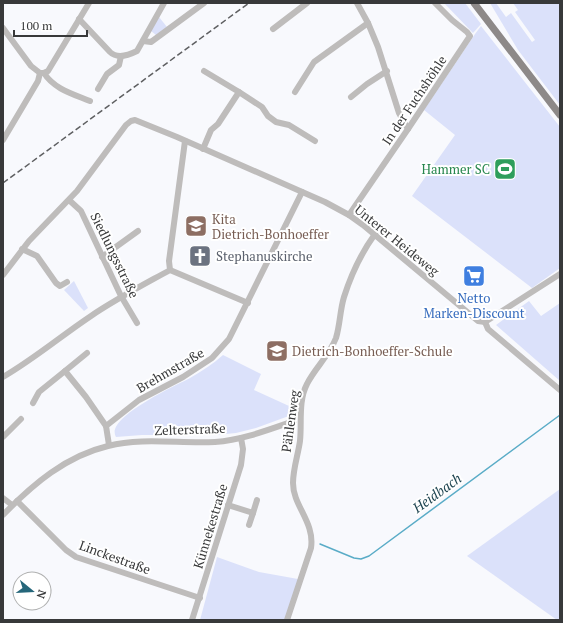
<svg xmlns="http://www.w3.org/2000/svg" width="563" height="623" viewBox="0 0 563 623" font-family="'PT Serif',serif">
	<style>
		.green { fill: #dbe1fa }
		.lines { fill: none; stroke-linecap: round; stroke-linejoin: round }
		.stream { stroke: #5aacc7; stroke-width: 1.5 }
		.minor { stroke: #bebcbb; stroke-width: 6 }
		.major { stroke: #8d8988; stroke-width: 7 }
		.rail { stroke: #5e5f61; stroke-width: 1.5; stroke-dasharray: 6 3; stroke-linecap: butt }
		.labels { text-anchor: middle; stroke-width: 4; stroke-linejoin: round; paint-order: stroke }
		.street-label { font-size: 13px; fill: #38393a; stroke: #fff }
		.leisure-label { font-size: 13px; fill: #27864d; stroke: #fff; text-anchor: end }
		.education-label { font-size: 13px; fill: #785e54; stroke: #fff; text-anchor: start }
		.worship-label { font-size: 13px; fill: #5b616d; stroke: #fff; text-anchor: start }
		.shop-label { font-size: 13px; fill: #366cbe; stroke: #fff }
		.water-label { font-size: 14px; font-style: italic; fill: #1f4551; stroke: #fff }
	</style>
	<rect width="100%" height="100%" fill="#f8f9fd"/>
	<!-- green -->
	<g class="green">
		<path d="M444,3H465L481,24L473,33Z"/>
		<path d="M490,3H496L506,17L511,13L532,42L535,40L515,12L518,10L513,3H560V105L518,50Z"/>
		<path d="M159,17L167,27L156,35L151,31Z"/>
		<path d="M481,26L560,127V268L532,288L412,196L455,135L424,110L475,34Z"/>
		<path d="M74,281L88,308L84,311L64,290Z"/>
		<path d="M529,301L541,316L560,303V381L496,325Z"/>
		<path d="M223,355L261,374L254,390L300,411L299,415L297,413L256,428L236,433L215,435H142L116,437C104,418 177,385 190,378C202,371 213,364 223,355Z"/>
		<path d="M560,489V620H557L467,556Z"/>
		<path d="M217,557L259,572L298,579L285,620H200Z"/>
	</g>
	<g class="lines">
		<!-- stream -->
		<path class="stream" d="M320,544L354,558L361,559L369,556L560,415"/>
		<!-- minor -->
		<g class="minor">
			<path d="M357,3L368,23L378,47L399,113L408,129"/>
			<path d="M79,19L110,52C117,59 129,55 137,51L164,3"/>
			<path d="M3,28L31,66L40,73"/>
			<path d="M273,29L307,3"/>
			<path d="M143,41L151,42L204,3"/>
			<path d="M40,73H44L48,71L89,3"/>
			<path d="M44,73C54,89 73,94 90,101"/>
			<path d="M98,89L107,74L119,65L121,56"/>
			<path d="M239,92L262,107L268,116L276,122L289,125L315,141"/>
			<path d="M295,92L314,62L368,23"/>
			<path d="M351,97L367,84L387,71"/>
			<path d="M3,140L38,81L40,73"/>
			<path d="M203,149L211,130L218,124L239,92L204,71"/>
			<path d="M69,200L81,211L121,296L137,323"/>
			<path d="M349,215L408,129L470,36L467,32L452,20L435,3"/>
			<path d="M22,249L37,256L56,283L60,286L67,282"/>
			<path d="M102,257L138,231"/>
			<path d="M170,270L248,303"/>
			<path d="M3,275L29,241L77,191L126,125L131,121L135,120L177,137L325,202L349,215L363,225L478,321L485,322"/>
			<path d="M485,322L488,329L560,390"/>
			<path d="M485,322L560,274"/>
			<path d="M65,371L87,353"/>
			<path d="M3,377C34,359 61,336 91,316C116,299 143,285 170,270L169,261L185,141"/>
			<path d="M33,403L39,392L65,371L86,397L106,426"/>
			<path d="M3,437L21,419"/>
			<path d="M109,445L106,426L139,400L183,377L212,358L229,339L302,192"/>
			<path d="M3,498L12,505"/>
			<path d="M17,501L66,550L76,557L200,598"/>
			<path d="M228,505L253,513L257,500"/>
			<path d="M3,515C33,484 66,456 108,446C143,437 180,444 215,442C242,440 268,430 294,421"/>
			<path d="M249,525L253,513"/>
			<path d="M192,620L241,465L243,449L241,438"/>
			<path d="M287,620L311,548C315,522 293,506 293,483C293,469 298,455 300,441C302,423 298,401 307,384C315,368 329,356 336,338C340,325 340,310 344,297C351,275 362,252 375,234"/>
		</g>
		<!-- major -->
		<path class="major" d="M474,3L560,115"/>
		<!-- rail -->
		<path class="rail" d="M3,183L249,3"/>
	</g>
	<!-- icons -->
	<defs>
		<g id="stadium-square" transform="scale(1.15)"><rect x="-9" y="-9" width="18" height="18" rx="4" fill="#2e9e5b" stroke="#fff"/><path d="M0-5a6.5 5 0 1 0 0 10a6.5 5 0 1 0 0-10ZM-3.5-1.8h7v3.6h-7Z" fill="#fff"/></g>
		<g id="school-square" transform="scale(1.15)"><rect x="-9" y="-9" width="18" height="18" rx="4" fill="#8d6e63" stroke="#fff"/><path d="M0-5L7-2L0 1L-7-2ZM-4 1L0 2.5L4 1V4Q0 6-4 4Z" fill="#fff"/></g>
		<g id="church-square" transform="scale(1.15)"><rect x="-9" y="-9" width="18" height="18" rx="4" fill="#6b7280" stroke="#fff"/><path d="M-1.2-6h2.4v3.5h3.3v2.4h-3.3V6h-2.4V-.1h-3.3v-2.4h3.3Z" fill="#fff"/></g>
		<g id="supermarket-square" transform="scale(1.15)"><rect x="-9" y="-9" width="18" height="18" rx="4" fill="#3f7fe0" stroke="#fff"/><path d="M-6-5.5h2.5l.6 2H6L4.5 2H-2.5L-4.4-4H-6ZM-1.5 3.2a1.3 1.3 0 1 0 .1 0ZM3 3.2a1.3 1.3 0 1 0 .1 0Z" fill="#fff"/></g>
	</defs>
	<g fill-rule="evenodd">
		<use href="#stadium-square" x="505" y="169"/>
		<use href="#school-square" x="196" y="226"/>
		<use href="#church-square" x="200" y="256"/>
		<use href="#supermarket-square" x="474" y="276"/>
		<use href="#school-square" x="277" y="351"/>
	</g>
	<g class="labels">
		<!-- street labels -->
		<g class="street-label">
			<text transform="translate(414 100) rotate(-56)" y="5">In der Fuchshöhle</text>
			<text transform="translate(397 240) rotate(39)" y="5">Unterer Heideweg</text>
			<text transform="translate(115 255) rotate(64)" y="5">Siedlungsstraße</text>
			<text transform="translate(170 370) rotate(-30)" y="5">Brehmstraße</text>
			<text transform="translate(290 421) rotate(-82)" y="5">Pählenweg</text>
			<text transform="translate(190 429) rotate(-2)" y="5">Zelterstraße</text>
			<text transform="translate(210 526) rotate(-73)" y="5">Künnekestraße</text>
			<text transform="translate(115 557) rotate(20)" y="5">Linckestraße</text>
		</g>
		<!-- leisure labels -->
		<g class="leisure-label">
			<text x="490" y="174">Hammer SC</text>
		</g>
		<!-- education labels -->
		<g class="education-label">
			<text x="212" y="224">Kita<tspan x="212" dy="15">Dietrich-Bonhoeffer</tspan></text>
			<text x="292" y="356">Dietrich-Bonhoeffer-Schule</text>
		</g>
		<!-- worship labels -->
		<g class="worship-label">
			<text x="216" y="261">Stephanuskirche</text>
		</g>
		<!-- shop labels -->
		<g class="shop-label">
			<text x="474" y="303">Netto<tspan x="474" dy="15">Marken-Discount</tspan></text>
		</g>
		<!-- water labels -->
		<g class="water-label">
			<text transform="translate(437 493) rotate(-36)" y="5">Heidbach</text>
		</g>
	</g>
	<!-- border -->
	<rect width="563" height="623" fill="none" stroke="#38393a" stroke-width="8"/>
	<!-- north arrow -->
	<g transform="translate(32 591) rotate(108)"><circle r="19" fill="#ffffff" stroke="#afb0b0"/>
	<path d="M0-3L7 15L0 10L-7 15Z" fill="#25667a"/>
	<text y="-6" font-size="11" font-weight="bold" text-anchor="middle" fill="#38393a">N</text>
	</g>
	<!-- scale -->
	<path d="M14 30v6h73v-6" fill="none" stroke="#38393a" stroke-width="2"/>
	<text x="20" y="30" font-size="12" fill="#38393a" stroke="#ffffff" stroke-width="3" paint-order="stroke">100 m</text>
</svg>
